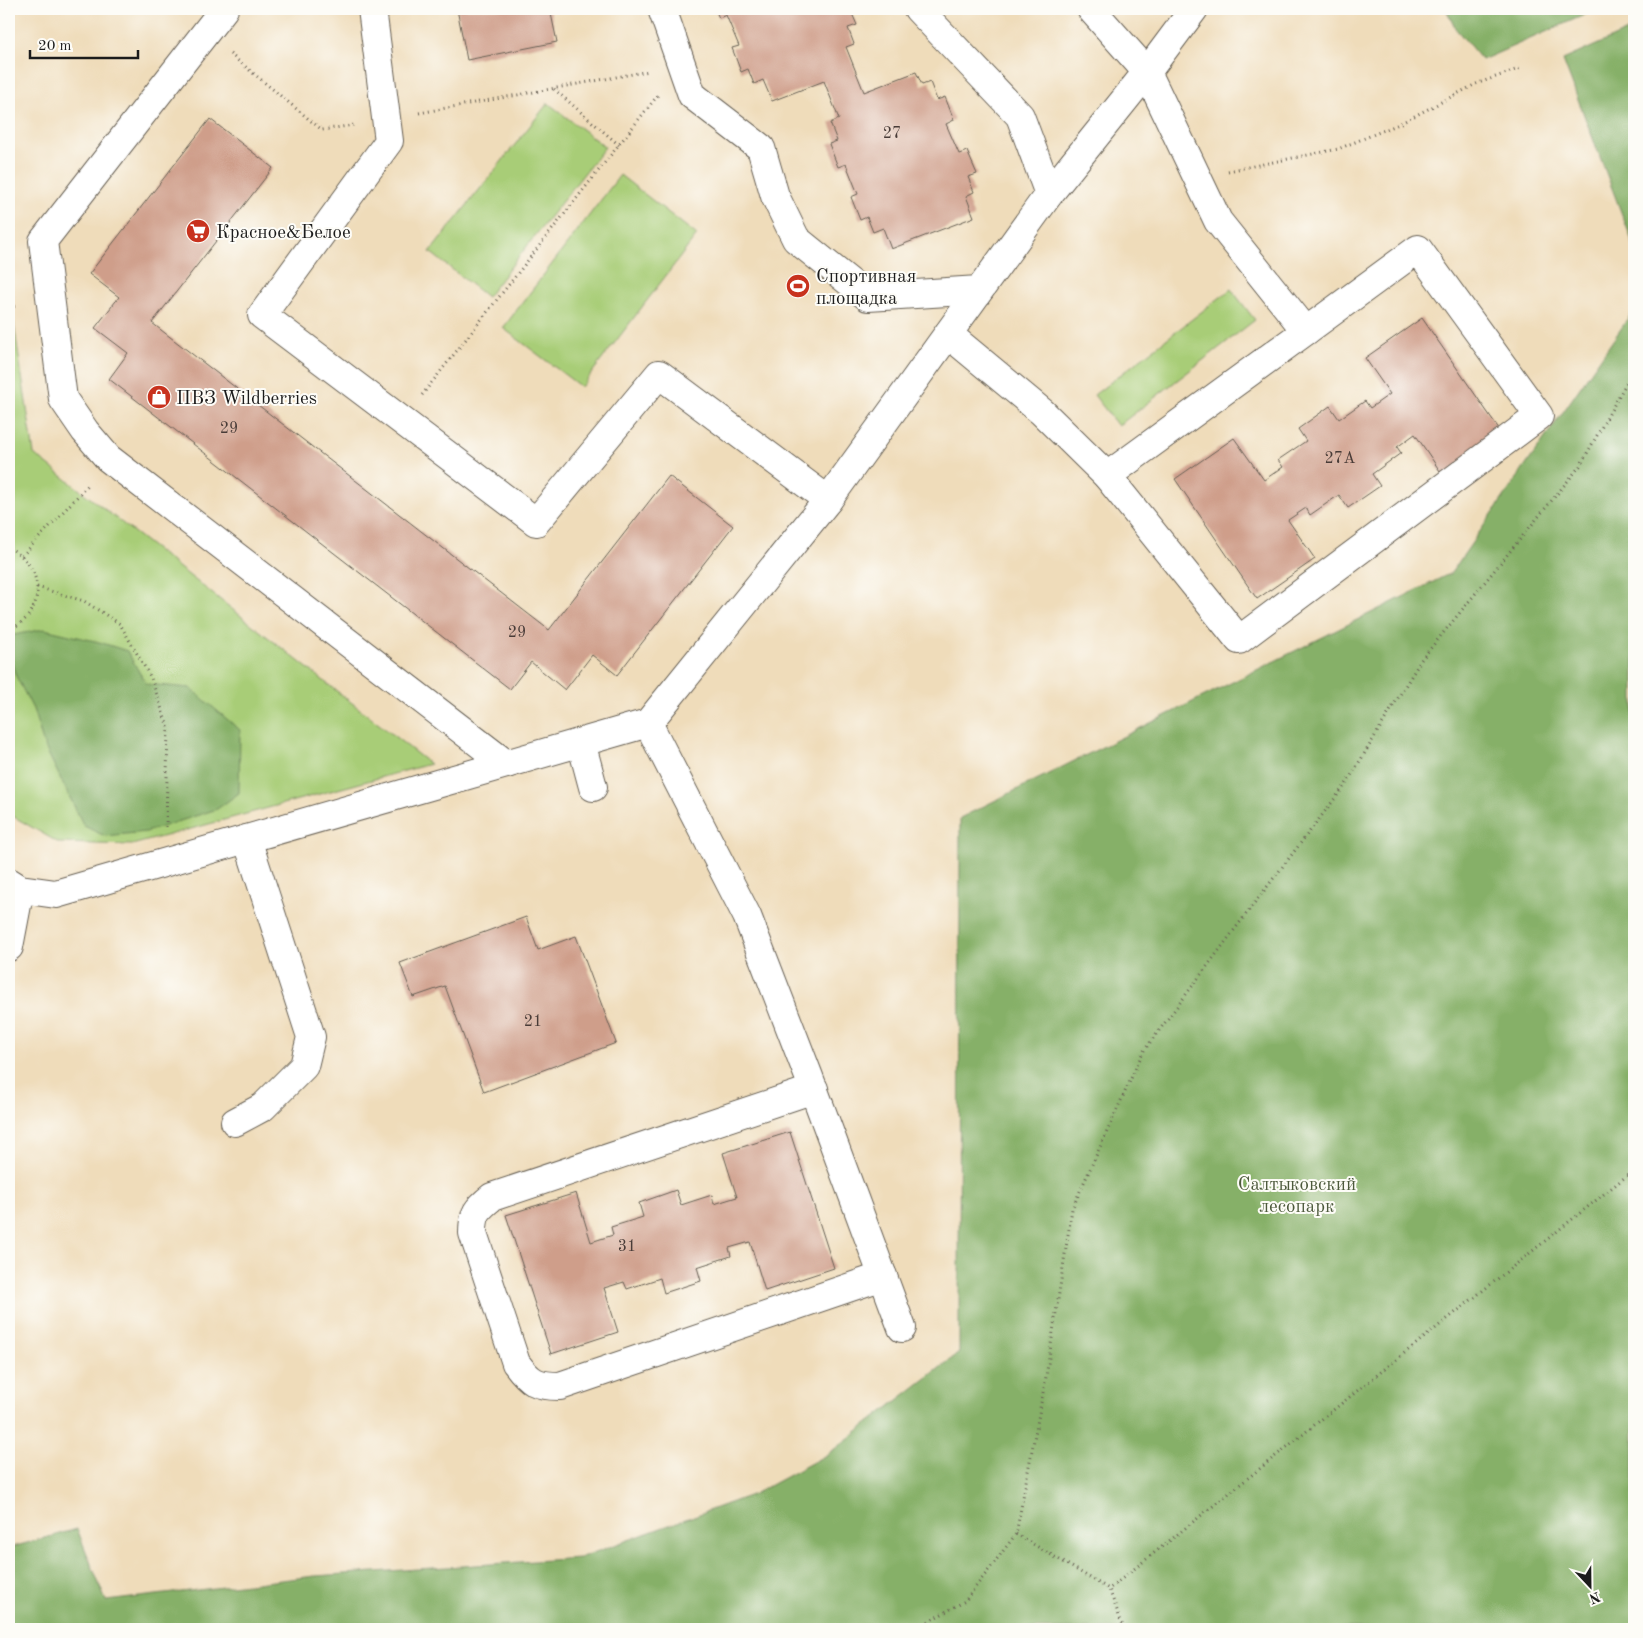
<svg xmlns="http://www.w3.org/2000/svg" width="1643" height="1638" viewBox="0 0 1643 1638" font-family="'Old Standard TT',serif">
	<style>
		.green { fill: #a8cd77; stroke: #62744a }
		.forest { fill: #86b068; stroke: #516642 }
		.building { fill: #cf9e8a }
		.lines { fill: none; stroke-linecap: round; stroke-linejoin: round }
		.minor-casing { stroke: #665f53; stroke-width: 30 }
		.path { stroke: #665f53; stroke-width: 3; stroke-dasharray: 1 4; stroke-linecap: butt }
		.minor { stroke: #fff; stroke-width: 28 }
		.labels { text-anchor: middle; stroke-width: 4; stroke-linejoin: round; paint-order: stroke }
		.number-label { font-size: 16px; fill: #493c38 }
		.poi-label { font-size: 19px; fill: #1c1c1c; stroke: #fdfcf7; text-anchor: start }
		.park-label { font-size: 19px; fill: #4d5a3c; stroke: #fdfcf7 }
	</style>
	<rect width="100%" height="100%" fill="#fdfcf7"/>
	<filter id="ink" filterUnits="userSpaceOnUse"><feTurbulence type="fractalNoise" baseFrequency=".02" numOctaves="2"/><feDisplacementMap in="SourceGraphic" scale="10" xChannelSelector="R" yChannelSelector="G"/><feConvolveMatrix kernelMatrix="1 2 1 2 8 2 1 2 1" color-interpolation-filters="sRGB"/></filter>
	<filter id="wash" filterUnits="userSpaceOnUse"><feTurbulence type="fractalNoise" baseFrequency=".0096" numOctaves="4" result="noise"/><feDisplacementMap in="SourceGraphic" scale="20" xChannelSelector="R" yChannelSelector="G"/><feGaussianBlur stdDeviation="1.12" result="paint"/><feColorMatrix in="noise" values="0 0 0 0 0 0 0 0 0 0 0 0 0 0 0 0 0 1.4 0 .05"/><feComposite in="paint" operator="in"/></filter>
	<g filter="url(#wash)">
		<rect width="100%" height="100%" fill="#efdcba"/>
		<!-- green -->
		<g class="green">
			<path d="M548,103L605,147L487,297L430,252Z"/>
			<path d="M620,175L697,235L581,387L503,328Z"/>
			<path d="M1231,289L1255,320L1118,426L1094,395Z"/>
			<path d="M9,292L34,454L430,764L132,845L59,843L9,814Z"/>
		</g>
		<!-- forest -->
		<g class="forest">
			<path d="M1446,9H1598L1482,60L1455,28Z"/>
			<path d="M1634,28V246L1563,60Z"/>
			<path d="M1634,310V1629H9V1548L77,1529L106,1601L315,1576L579,1558L754,1494L828,1454L959,1353L960,818L1451,573Z"/>
			<path d="M44,629L99,642L127,651L146,684L190,688L240,730L239,793L217,809L146,832L105,836L84,826L44,745L33,709L16,676L9,656V636Z"/>
		</g>
		<g id="blocks">
			<!-- building -->
			<g class="building">
				<path d="M457,9H550L557,42L467,60Z"/>
				<path d="M715,9H850L857,25L848,28L854,44L846,47L864,92L916,72L922,85L930,82L937,100L945,97L954,120L946,124L959,154L967,151L977,174L968,177L974,192L966,196L974,217L891,249L883,228L873,232L867,217L860,220L851,197L858,194L846,164L838,167L829,144L837,141L830,123L839,119L824,81L772,101L763,80L754,84L748,69L741,72L732,48L739,46L726,15L719,18Z"/>
				<path d="M210,119L273,168L152,323L549,630L669,476L733,526L617,675L592,655L565,690L531,662L510,689L109,379L128,353L95,328L119,297L89,274Z"/>
				<path d="M1422,318L1504,436L1444,477L1415,434L1397,447L1401,453L1372,474L1380,486L1348,508L1339,495L1310,515L1306,508L1288,520L1315,559L1257,599L1175,479L1234,438L1264,480L1283,467L1278,460L1306,441L1298,429L1330,406L1339,419L1365,401L1370,408L1390,394L1365,358Z"/>
				<path d="M526,917L538,950L576,936L616,1043L484,1092L445,986L413,997L400,963Z"/>
				<path d="M790,1132L834,1268L765,1291L750,1242L729,1248L731,1256L697,1267L701,1281L664,1293L660,1278L627,1289L624,1282L604,1288L618,1332L551,1354L506,1215L576,1193L591,1242L613,1235L611,1227L643,1217L639,1203L676,1190L681,1205L712,1195L714,1204L737,1197L723,1153Z"/>
			</g>
		</g>
	</g>
	<g filter="url(#ink)">
		<use href="#blocks" fill-opacity="0" stroke="#665f53" stroke-width="1"/>
		<g class="lines">
			<!-- minor casing -->
			<g class="minor-casing">
				<g id="minor">
					<path d="M224,9L43,241L63,399L85,431L108,458L506,764"/>
					<path d="M662,9L692,95L761,148L775,196L796,239L868,297L979,290"/>
					<path d="M1049,194L1147,72L1091,9"/>
					<path d="M948,334L1042,412L1107,476L1306,331L1218,221L1147,72L1194,9"/>
					<path d="M1107,476L1239,640L1539,416L1418,249L1306,331"/>
					<path d="M828,500L1049,194L1020,116L918,9"/>
					<path d="M648,723L747,916L809,1077L902,1328"/>
					<path d="M581,742L593,787"/>
					<path d="M9,882L20,889L56,894L648,723L828,500L659,374L536,522L262,315L389,141L372,9"/>
					<path d="M9,947L20,889"/>
					<path d="M814,1089L492,1197C477,1209 473,1213 473,1233L516,1363C530,1382 536,1386 560,1386L883,1276"/>
					<path d="M235,1122L263,1107L304,1066L311,1037L247,839"/>
				</g>
			</g>
			<!-- path -->
			<g class="path">
				<path d="M230,54L322,130L354,125"/>
				<path d="M554,89L619,145"/>
				<path d="M419,113L649,71"/>
				<path d="M1228,171L1338,149L1399,124L1476,84L1521,68"/>
				<path d="M9,307L18,306"/>
				<path d="M422,395L658,95"/>
				<path d="M9,548C33,559 46,589 30,613C25,621 17,626 9,630"/>
				<path d="M22,556L90,483"/>
				<path d="M37,587L84,601L120,624L151,678L168,727L166,829"/>
				<path d="M1016,1534L1109,1589"/>
				<path d="M915,1629L965,1601L1016,1534L1046,1377L1072,1209L1143,1052L1250,909L1346,784L1421,660L1580,466L1634,369"/>
				<path d="M1124,1629L1109,1589L1634,1170"/>
			</g>
			<!-- minor -->
			<use href="#minor" class="minor"/>
		</g>
	</g>
	<!-- icons -->
	<defs>
		<g id="supermarket-disc" transform="scale(1.25)"><circle r="9.5" fill="#c8321e" stroke="#fdfcf7"/><path d="M-6-5.5h2.5l.6 2H6L4.5 2H-2.5L-4.4-4H-6ZM-1.5 3.2a1.3 1.3 0 1 0 .1 0ZM3 3.2a1.3 1.3 0 1 0 .1 0Z" fill="#fff"/></g>
		<g id="stadium-disc" transform="scale(1.25)"><circle r="9.5" fill="#c8321e" stroke="#fdfcf7"/><path d="M0-5a6.5 5 0 1 0 0 10a6.5 5 0 1 0 0-10ZM-3.5-1.8h7v3.6h-7Z" fill="#fff"/></g>
		<g id="shop-disc" transform="scale(1.25)"><circle r="9.5" fill="#c8321e" stroke="#fdfcf7"/><path d="M-5-2.5h2.3a2.7 3.5 0 0 1 5.4 0H5L5.5 6h-11ZM-1.5-2.5h3a1.5 2.3 0 0 0-3 0Z" fill="#fff"/></g>
	</defs>
	<g fill-rule="evenodd">
		<use href="#supermarket-disc" x="198" y="231"/>
		<use href="#stadium-disc" x="798" y="286"/>
		<use href="#shop-disc" x="159" y="397"/>
	</g>
	<g class="labels">
		<!-- number labels -->
		<g class="number-label">
			<text x="892" y="138">27</text>
			<text x="229" y="433">29</text>
			<text x="1340" y="463">27А</text>
			<text x="517" y="637">29</text>
			<text x="533" y="1026">21</text>
			<text x="627" y="1251">31</text>
		</g>
		<!-- poi labels -->
		<g class="poi-label">
			<text x="216" y="238">Красное&amp;Белое</text>
			<text x="816" y="282">Спортивная<tspan x="816" dy="22">площадка</tspan></text>
			<text x="176" y="404">ПВЗ Wildberries</text>
		</g>
		<!-- park labels -->
		<g class="park-label">
			<text x="1297" y="1190">Салтыковский<tspan x="1297" dy="22">лесопарк</tspan></text>
		</g>
	</g>
	<!-- margin -->
	<rect width="1643" height="1638" fill="none" stroke="#fdfcf7" stroke-width="30"/>
	<!-- north arrow -->
	<g transform="translate(1590 1586) rotate(158)" stroke="#fdfcf7" stroke-width="4" paint-order="stroke">
	<path d="M0-4L9 19L0 12L-9 19Z" fill="#1c1c1c"/>
	<text y="-8" font-size="14" font-weight="bold" text-anchor="middle" fill="#1c1c1c">N</text>
	</g>
	<!-- scale -->
	<path d="M30 50v8h108v-8" fill="none" stroke="#1c1c1c" stroke-width="2.5"/>
	<text x="38" y="50" font-size="15" fill="#1c1c1c" stroke="#fdfcf7" stroke-width="4" paint-order="stroke">20 m</text>
</svg>
